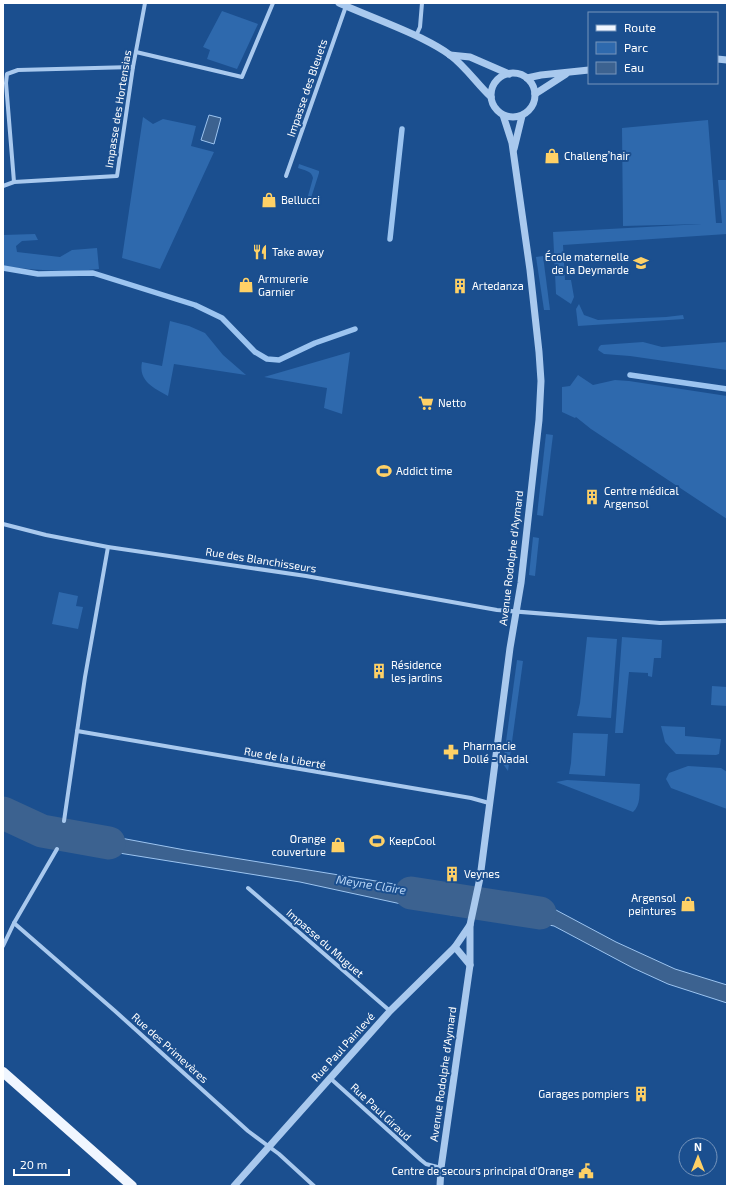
<svg xmlns="http://www.w3.org/2000/svg" width="730" height="1189" viewBox="0 0 730 1189" font-family="'Exo 2',sans-serif">
	<style>
		.green { fill: #2e69ad }
		.water { fill: #3c6290; stroke: #9cc4f0 }
		.lines { fill: none; stroke-linecap: round; stroke-linejoin: round }
		.stream { stroke: #9cc4f0; stroke-width: 5.5 }
		.river { stroke: #3c6290; stroke-width: 33 }
		.minor { stroke: #a9c9ee; stroke-width: 4 }
		.tertiary { stroke: #a9c9ee; stroke-width: 7 }
		.primary { stroke: #f0f6ff; stroke-width: 10 }
		.labels { text-anchor: middle; stroke-width: 4; stroke-linejoin: round; paint-order: stroke }
		.street-label { font-size: 11px; fill: #fff; stroke: #1b4f8f }
		.poi-label { font-size: 11px; fill: #fff; stroke: #1b4f8f; text-anchor: start }
		.water-label { font-size: 12px; font-style: italic; fill: #b5d3f5; stroke: #1b4f8f }
	</style>
	<rect width="100%" height="100%" fill="#1b4f8f"/>
	<!-- green -->
	<g class="green">
		<path d="M222,11L258,24L237,69L207,59L210,50L203,47Z"/>
		<path d="M143,117L153,124L163,119L196,126L191,146L214,152L160,269L122,258Z"/>
		<path d="M708,120L716,223H722L718,180H727V234L563,245L565,280H571L574,297L571,304L556,294L553,232L702,224L623,226L622,128Z"/>
		<path d="M299,164L319,171V173L311,198L308,196L313,178C312,171 304,170 298,168Z"/>
		<path d="M35,234L38,240L22,241L16,246L17,252L60,257L72,250L97,248L99,269C67,273 34,270 3,266V235Z"/>
		<path d="M543,256L550,310H544L536,257Z"/>
		<path d="M579,304L584,315L598,320L666,317L683,315L684,319L578,326L576,309Z"/>
		<path d="M170,321L189,326L205,333L223,355L246,375L174,364L168,396C154,388 138,381 142,362L162,366Z"/>
		<path d="M643,342L662,347L727,342V370L630,356L604,354L598,350L599,347L601,345Z"/>
		<path d="M350,352L342,414L324,408L327,388L264,377Z"/>
		<path d="M578,375L593,385L615,380L629,381L727,396V519L591,429L576,417L575,418L562,412V387L570,386Z"/>
		<path d="M546,434L553,435L543,516L537,515Z"/>
		<path d="M533,537L539,538L535,576L529,575Z"/>
		<path d="M59,592L78,596L76,606L83,607L78,629L52,624Z"/>
		<path d="M587,637L617,639L611,718L577,716L580,703Z"/>
		<path d="M622,637L662,640L661,658H654L652,677L648,676V673L629,672L623,733H615Z"/>
		<path d="M517,660L523,661L508,771L503,764Z"/>
		<path d="M712,686L727,687V706L711,705Z"/>
		<path d="M661,726L685,727V736L721,739L719,754L716,755L676,754L665,742Z"/>
		<path d="M573,733L608,734L605,776L569,774L571,763Z"/>
		<path d="M688,766L721,768L727,772V809L671,788L666,779L669,773Z"/>
		<path d="M567,780L640,784C639,794 641,805 633,812L556,782Z"/>
	</g>
	<!-- water -->
	<g class="water">
		<path d="M209,115L221,118L214,144L201,140Z"/>
		<path d="M3,807L45,826L59,827L55,843L43,841L3,821Z"/>
		<path d="M67,828L185,850L456,894L453,914L452,915L300,882L119,853L63,847Z"/>
		<path d="M496,897L526,902L556,910L616,942L675,969L727,985V1003L668,984L633,968L554,926L494,914Z"/>
	</g>
	<g class="lines">
		<!-- stream -->
		<g class="stream">
			<path d="M390,239L402,129"/>
			<path d="M3,268L38,274L93,273L195,305L222,318L255,352L267,359L279,360L315,343L355,329"/>
			<path d="M630,375L727,389"/>
		</g>
		<!-- river -->
		<g class="river">
			<path d="M3,813L42,831L109,843"/>
			<path d="M411,893L540,913"/>
		</g>
		<!-- minor -->
		<g class="minor">
			<path d="M416,36L420,27L422,3"/>
			<path d="M136,52L242,77L273,3"/>
			<path d="M286,176L346,6"/>
			<path d="M14,182L6,83L7,74L18,70L133,67"/>
			<path d="M3,186L14,182L117,176L133,67L145,3"/>
			<path d="M3,524L46,535L108,547L306,576L497,610L660,623L727,621"/>
			<path d="M77,731L471,798L489,803"/>
			<path d="M64,821L85,677L108,547"/>
			<path d="M248,888L390,1011"/>
			<path d="M14,923L115,1011L248,1131L279,1154L314,1186"/>
			<path d="M3,946L14,923L57,849"/>
			<path d="M330,1078L421,1160L426,1164L441,1168"/>
		</g>
		<!-- tertiary -->
		<g class="tertiary">
			<path d="M339,3C366,15 394,25 421,38C431,43 441,48 450,55C466,67 477,84 491,97"/>
			<path d="M450,55L470,57L509,74"/>
			<path d="M717,59L727,60"/>
			<circle cx="513" cy="95" r="22"/>
			<path d="M527,78L541,75L589,70"/>
			<path d="M535,94L566,74"/>
			<path d="M514,149L522,116"/>
			<path d="M455,947L470,965"/>
			<path d="M234,1186L390,1011L455,947L470,925"/>
			<path d="M440,1186L441,1168L470,965V925L480,878L510,648L521,583L539,420L541,381L539,352L530,270L512,143L503,115"/>
		</g>
		<!-- primary -->
		<path class="primary" d="M3,1072L132,1186"/>
	</g>
	<!-- icons -->
	<defs>
		<g id="shop-bare" transform="scale(1.2)"><path d="M-5-2.5h2.3a2.7 3.5 0 0 1 5.4 0H5L5.5 6h-11ZM-1.5-2.5h3a1.5 2.3 0 0 0-3 0Z" fill="#ffd166" stroke="#1b4f8f" stroke-width="2.5" paint-order="stroke"/></g>
		<g id="restaurant-bare" transform="scale(1.2)"><path d="M-5-6h1v4h1v-4h1v4h1v-4h1v5L-1.5 .5V6h-2V.5L-5-1ZM5-6V6H3V1.5H1.5Q1.5-4 5-6Z" fill="#ffd166" stroke="#1b4f8f" stroke-width="2.5" paint-order="stroke"/></g>
		<g id="school-bare" transform="scale(1.2)"><path d="M0-5L7-2L0 1L-7-2ZM-4 1L0 2.5L4 1V4Q0 6-4 4Z" fill="#ffd166" stroke="#1b4f8f" stroke-width="2.5" paint-order="stroke"/></g>
		<g id="building-bare" transform="scale(1.2)"><path d="M-4-6H4V6H1V3H-1V6H-4ZM-2.5-4.3h1.7v1.8h-1.7ZM.8-4.3h1.7v1.8H.8ZM-2.5-1h1.7V.8h-1.7ZM.8-1h1.7V.8H.8Z" fill="#ffd166" stroke="#1b4f8f" stroke-width="2.5" paint-order="stroke"/></g>
		<g id="supermarket-bare" transform="scale(1.2)"><path d="M-6-5.5h2.5l.6 2H6L4.5 2H-2.5L-4.4-4H-6ZM-1.5 3.2a1.3 1.3 0 1 0 .1 0ZM3 3.2a1.3 1.3 0 1 0 .1 0Z" fill="#ffd166" stroke="#1b4f8f" stroke-width="2.5" paint-order="stroke"/></g>
		<g id="stadium-bare" transform="scale(1.2)"><path d="M0-5a6.5 5 0 1 0 0 10a6.5 5 0 1 0 0-10ZM-3.5-1.8h7v3.6h-7Z" fill="#ffd166" stroke="#1b4f8f" stroke-width="2.5" paint-order="stroke"/></g>
		<g id="pharmacy-bare" transform="scale(1.2)"><path d="M-2-6h4v4h4v4h-4v4h-4v-4h-4v-4h4Z" fill="#ffd166" stroke="#1b4f8f" stroke-width="2.5" paint-order="stroke"/></g>
		<g id="civic-bare" transform="scale(1.2)"><path d="M-.6-6.5H3V-4.5H.6V-3L4-1V1h2V6H-6V1h2V-1L-.6-3ZM-1.2 2.5V6h2.4V2.5Z" fill="#ffd166" stroke="#1b4f8f" stroke-width="2.5" paint-order="stroke"/></g>
	</defs>
	<g fill-rule="evenodd">
		<use href="#shop-bare" x="552" y="156"/>
		<use href="#shop-bare" x="269" y="200"/>
		<use href="#restaurant-bare" x="260" y="252"/>
		<use href="#school-bare" x="641" y="263"/>
		<use href="#shop-bare" x="246" y="285"/>
		<use href="#building-bare" x="460" y="286"/>
		<use href="#supermarket-bare" x="426" y="403"/>
		<use href="#stadium-bare" x="384" y="471"/>
		<use href="#building-bare" x="592" y="497"/>
		<use href="#building-bare" x="379" y="671"/>
		<use href="#pharmacy-bare" x="451" y="752"/>
		<use href="#stadium-bare" x="377" y="841"/>
		<use href="#shop-bare" x="338" y="845"/>
		<use href="#building-bare" x="452" y="874"/>
		<use href="#shop-bare" x="688" y="904"/>
		<use href="#building-bare" x="641" y="1094"/>
		<use href="#civic-bare" x="586" y="1171"/>
	</g>
	<g class="labels">
		<!-- street labels -->
		<g class="street-label">
			<text transform="translate(307 88) rotate(-71)" y="4">Impasse des Bleuets</text>
			<text transform="translate(118 109) rotate(-81)" y="4">Impasse des Hortensias</text>
			<text transform="translate(511 558) rotate(-83)" y="4">Avenue Rodolphe d'Aymard</text>
			<text transform="translate(261 560) rotate(9)" y="4">Rue des Blanchisseurs</text>
			<text transform="translate(285 758) rotate(10)" y="4">Rue de la Liberté</text>
			<text transform="translate(325 943) rotate(41)" y="4">Impasse du Muguet</text>
			<text transform="translate(343 1047) rotate(-48)" y="4">Rue Paul Painlevé</text>
			<text transform="translate(170 1048) rotate(42)" y="4">Rue des Primevères</text>
			<text transform="translate(443 1074) rotate(-82)" y="4">Avenue Rodolphe d'Aymard</text>
			<text transform="translate(381 1112) rotate(43)" y="4">Rue Paul Giraud</text>
		</g>
		<!-- poi labels -->
		<g class="poi-label">
			<text x="564" y="160">Challeng’hair</text>
			<text x="281" y="204">Bellucci</text>
			<text x="272" y="256">Take away</text>
			<text x="629" y="261" text-anchor="end">École maternelle<tspan x="629" dy="13">de la Deymarde</tspan></text>
			<text x="258" y="283">Armurerie<tspan x="258" dy="13">Garnier</tspan></text>
			<text x="472" y="290">Artedanza</text>
			<text x="438" y="407">Netto</text>
			<text x="396" y="475">Addict time</text>
			<text x="604" y="495">Centre médical<tspan x="604" dy="13">Argensol</tspan></text>
			<text x="391" y="669">Résidence<tspan x="391" dy="13">les jardins</tspan></text>
			<text x="463" y="750">Pharmacie<tspan x="463" dy="13">Dollé - Nadal</tspan></text>
			<text x="326" y="843" text-anchor="end">Orange<tspan x="326" dy="13">couverture</tspan></text>
			<text x="389" y="845">KeepCool</text>
			<text x="464" y="878">Veynes</text>
			<text x="676" y="902" text-anchor="end">Argensol<tspan x="676" dy="13">peintures</tspan></text>
			<text x="629" y="1098" text-anchor="end">Garages pompiers</text>
			<text x="574" y="1175" text-anchor="end">Centre de secours principal d'Orange</text>
		</g>
		<!-- water labels -->
		<g class="water-label">
			<text transform="translate(371 885) rotate(9)" y="4">Meyne Claire</text>
		</g>
	</g>
	<!-- border -->
	<rect width="730" height="1189" fill="none" stroke="#ffffff" stroke-width="8"/>
	<!-- legend -->
	<rect x="588" y="12" width="130" height="72" fill="#1b4f8f" stroke="#7695bc"/>
	<rect x="596" y="25" width="20" height="6" fill="#f0f6ff" stroke="#7695bc"/>
	<text x="624" y="32" font-size="12" fill="#ffffff">Route</text>
	<rect x="596" y="42" width="20" height="12" fill="#2e69ad" stroke="#7695bc"/>
	<text x="624" y="52" font-size="12" fill="#ffffff">Parc</text>
	<rect x="596" y="62" width="20" height="12" fill="#3c6290" stroke="#7695bc"/>
	<text x="624" y="72" font-size="12" fill="#ffffff">Eau</text>
	<!-- north arrow -->
	<g transform="translate(698 1157)"><circle r="19" fill="#1b4f8f" stroke="#7695bc"/>
	<path d="M0-3L7 15L0 10L-7 15Z" fill="#ffd166"/>
	<text y="-6" font-size="11" font-weight="bold" text-anchor="middle" fill="#ffffff">N</text>
	</g>
	<!-- scale -->
	<path d="M14 1169v6h55v-6" fill="none" stroke="#ffffff" stroke-width="2"/>
	<text x="20" y="1169" font-size="12" fill="#ffffff" stroke="#1b4f8f" stroke-width="3" paint-order="stroke">20 m</text>
</svg>
